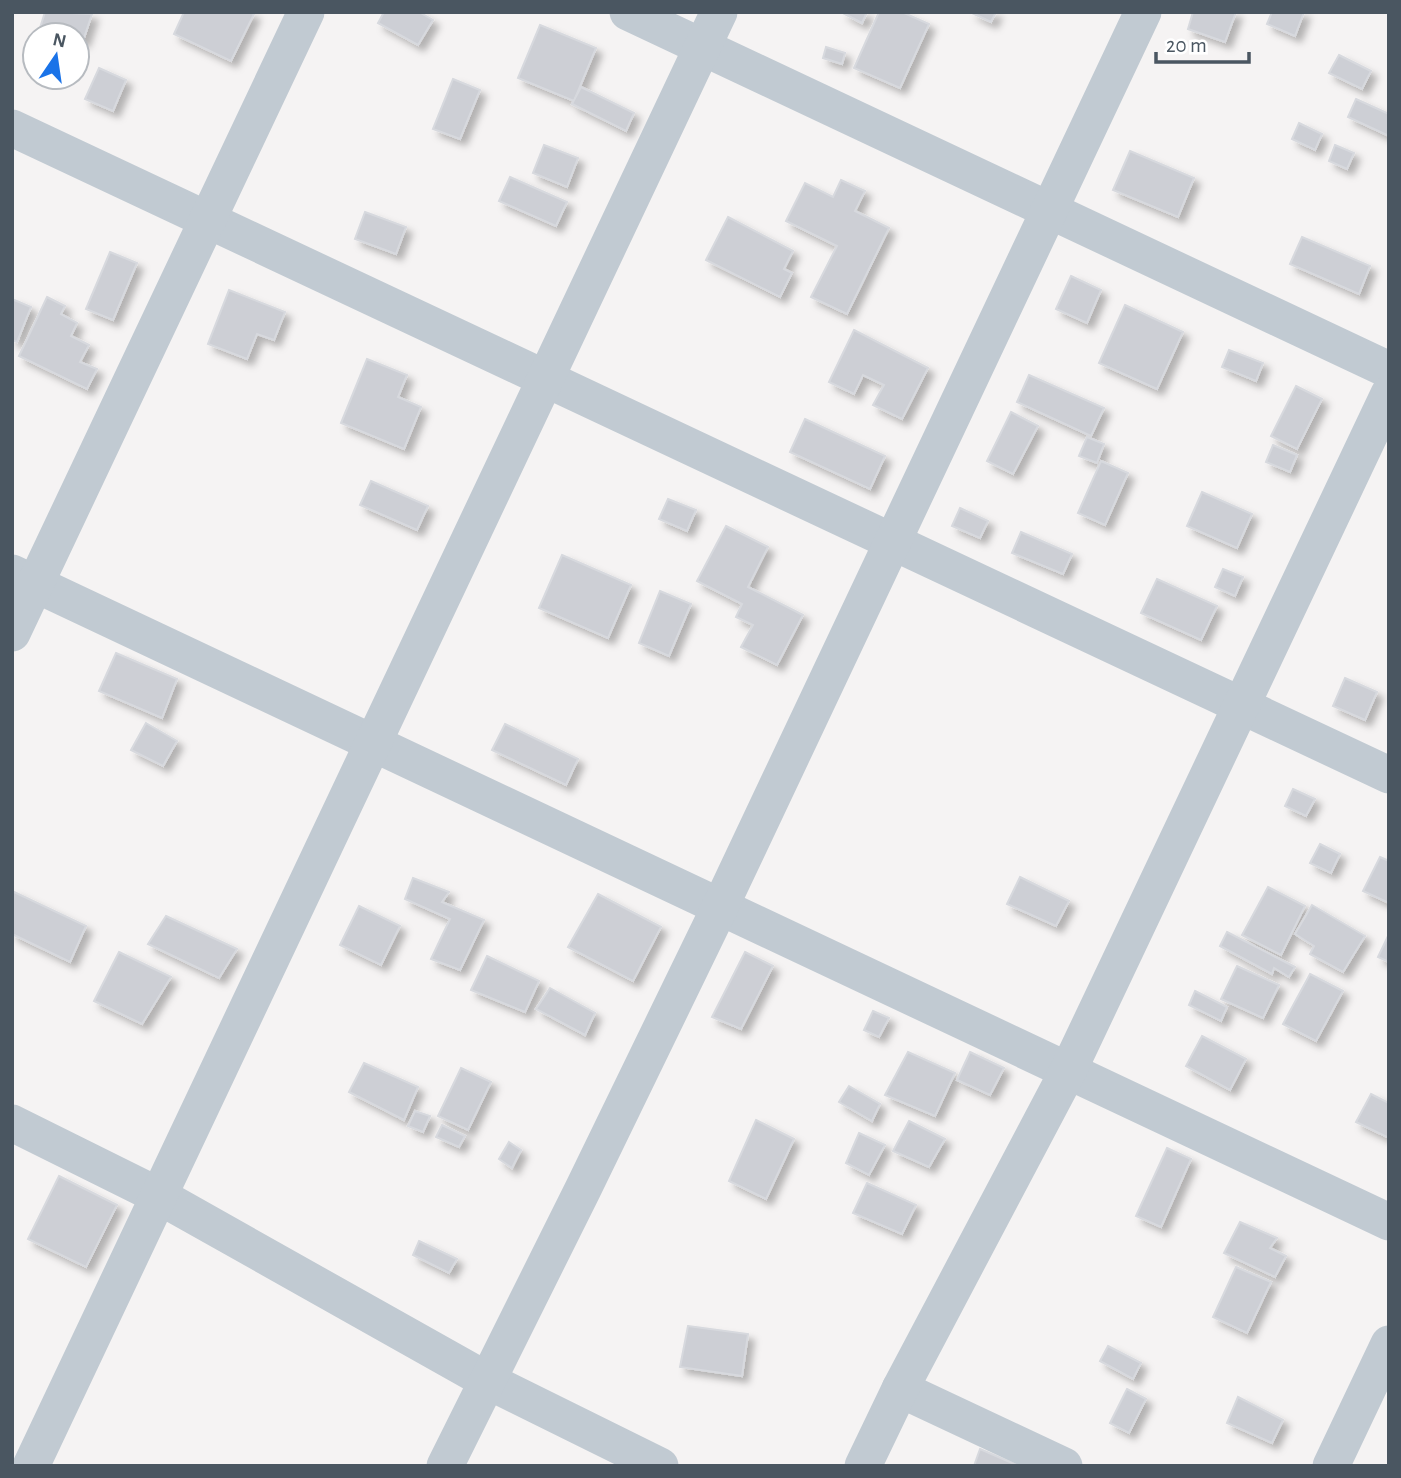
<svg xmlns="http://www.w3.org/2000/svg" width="1401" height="1478" viewBox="0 0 1401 1478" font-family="'Alegreya Sans',sans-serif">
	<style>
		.building { fill: #cdcfd5; stroke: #d7d9de; stroke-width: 2; filter: url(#shadow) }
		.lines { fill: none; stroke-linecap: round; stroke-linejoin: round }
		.street { stroke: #c1cad2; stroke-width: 37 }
	</style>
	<defs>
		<filter id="shadow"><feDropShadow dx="6" dy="6" stdDeviation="3.5" flood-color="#0004"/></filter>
	</defs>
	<rect width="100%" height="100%" fill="#f5f3f3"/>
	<!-- building -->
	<g class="building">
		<path d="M45,12L92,14L83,41L77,40V35H63L40,28Z"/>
		<path d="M184,12H250L254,14L231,61L174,34Z"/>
		<path d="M384,12H419L433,20L418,45L378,23Z"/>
		<path d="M841,12H867L862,23Z"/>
		<path d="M879,12H902L929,24L900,88L854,68Z"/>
		<path d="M970,12H996L991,22Z"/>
		<path d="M1193,12H1236L1225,42L1188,29Z"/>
		<path d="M1272,12H1304L1295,36L1267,24Z"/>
		<path d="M540,25L596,48L574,101L518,78Z"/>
		<path d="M826,47L845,53L842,64L823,58Z"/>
		<path d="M1339,55L1371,71L1362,89L1329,73Z"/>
		<path d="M99,68L126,80L113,111L85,99Z"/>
		<path d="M453,79L480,90L460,139L433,129Z"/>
		<path d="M581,87L634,113L626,131L572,104Z"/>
		<path d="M1356,99L1389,114V136L1348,117Z"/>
		<path d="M1299,123L1322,134L1315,150L1292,139Z"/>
		<path d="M544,145L578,158L567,187L533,173Z"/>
		<path d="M1335,145L1354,153L1347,169L1329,161Z"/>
		<path d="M1130,151L1194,178L1178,217L1113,190Z"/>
		<path d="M510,177L567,202L556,226L499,201Z"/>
		<path d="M841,180L865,191L855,211L889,228L847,314L811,297L837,246L786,221L805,183L833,197Z"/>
		<path d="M365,212L406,227L396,254L355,239Z"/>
		<path d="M728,217L793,251L784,269L792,273L780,297L706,260Z"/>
		<path d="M1302,237L1370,266L1359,294L1290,264Z"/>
		<path d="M110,252L137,263L113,320L86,309Z"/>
		<path d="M1071,276L1101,290L1087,323L1056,309Z"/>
		<path d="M229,290L285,312L274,340L257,334L247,359L208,344Z"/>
		<path d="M47,297L65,306L61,314L77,323L71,336L89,345L80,362L97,369L87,389L19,356Z"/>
		<path d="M12,299L31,307L17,342L12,340Z"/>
		<path d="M1125,305L1183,332L1157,389L1099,363Z"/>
		<path d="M854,330L928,368L902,419L873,405L884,385L863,375L854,394L829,382Z"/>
		<path d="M1229,350L1263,363L1256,381L1222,367Z"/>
		<path d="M367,359L407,375L398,397L421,407L404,449L341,423Z"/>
		<path d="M1029,375L1104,408L1091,436L1017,402Z"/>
		<path d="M1296,386L1322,399L1297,449L1271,436Z"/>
		<path d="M1011,412L1038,426L1013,474L987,461Z"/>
		<path d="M805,419L885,456L870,489L790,452Z"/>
		<path d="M1087,437L1104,444L1097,463L1079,456Z"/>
		<path d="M1273,445L1297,455L1290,472L1266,462Z"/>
		<path d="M1101,461L1128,473L1105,525L1078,513Z"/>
		<path d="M371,481L428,506L417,530L360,505Z"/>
		<path d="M1202,492L1252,514L1237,548L1187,526Z"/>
		<path d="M668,499L696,510L687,531L659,519Z"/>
		<path d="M960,508L988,521L980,538L952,526Z"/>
		<path d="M726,526L768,547L748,587L803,615L777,665L741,647L753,625L736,617L742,604L697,581Z"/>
		<path d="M1021,532L1072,554L1063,574L1012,553Z"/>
		<path d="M562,555L631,585L608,638L539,608Z"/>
		<path d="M1223,569L1243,577L1235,596L1215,587Z"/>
		<path d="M1157,579L1217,606L1201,640L1141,613Z"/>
		<path d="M660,591L691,604L669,656L639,643Z"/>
		<path d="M116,653L177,679L162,718L99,691Z"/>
		<path d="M1345,678L1377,692L1365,720L1333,706Z"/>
		<path d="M146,723L177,741L163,766L131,750Z"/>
		<path d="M505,724L578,759L566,785L492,750Z"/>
		<path d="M1293,789L1315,799L1306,816L1285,806Z"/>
		<path d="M1320,844L1340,854L1331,873L1310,863Z"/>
		<path d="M1380,857L1389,861V903L1363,891Z"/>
		<path d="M1020,877L1069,901L1056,926L1007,904Z"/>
		<path d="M413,878L449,892L442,902L484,920L460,970L431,959L450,919L405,899Z"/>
		<path d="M1268,887L1305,906L1281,955L1242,935Z"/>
		<path d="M12,891L86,926L70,962L12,934Z"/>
		<path d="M598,894L661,927L633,981L568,947Z"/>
		<path d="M1312,905L1365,936L1343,972L1310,954L1314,946L1295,934Z"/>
		<path d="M359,906L400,926L381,965L340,945Z"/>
		<path d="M166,916L237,949L219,978L148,944Z"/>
		<path d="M1227,932L1295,967L1289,977L1274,968L1272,974L1220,946Z"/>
		<path d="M1389,934V962L1378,957Z"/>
		<path d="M119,952L171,977L142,1024L94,1001Z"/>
		<path d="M745,952L773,966L741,1029L712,1017Z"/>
		<path d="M487,956L539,981L525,1012L471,990Z"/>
		<path d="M1237,966L1279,985L1263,1018L1221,999Z"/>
		<path d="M1310,974L1343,991L1316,1041L1283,1024Z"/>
		<path d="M550,988L595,1013L585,1035L536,1009Z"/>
		<path d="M1195,991L1227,1007L1221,1021L1189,1005Z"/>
		<path d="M873,1011L889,1018L879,1037L864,1030Z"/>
		<path d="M1202,1036L1246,1059L1230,1090L1186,1066Z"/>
		<path d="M908,1052L955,1073L935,1116L885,1095Z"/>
		<path d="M970,1052L1004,1068L990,1095L957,1080Z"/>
		<path d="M364,1063L418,1087L404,1120L349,1092Z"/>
		<path d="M461,1068L491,1082L468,1130L438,1116Z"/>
		<path d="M849,1086L880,1104L872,1121L839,1102Z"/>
		<path d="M1371,1094L1389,1103V1138L1356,1122Z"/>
		<path d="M415,1111L430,1116L423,1132L408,1126Z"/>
		<path d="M756,1120L794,1139L766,1199L729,1181Z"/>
		<path d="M909,1121L945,1139L929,1167L893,1151Z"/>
		<path d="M442,1125L465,1136L459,1147L436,1137Z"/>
		<path d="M859,1133L885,1145L869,1175L846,1163Z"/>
		<path d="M509,1142L521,1150L512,1168L499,1159Z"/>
		<path d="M1167,1148L1191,1159L1161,1227L1136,1216Z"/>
		<path d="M59,1176L117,1205L86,1267L28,1239Z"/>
		<path d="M867,1183L916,1205L902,1234L853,1213Z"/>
		<path d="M1240,1222L1277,1238L1270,1248L1286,1256L1275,1277L1224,1253Z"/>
		<path d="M419,1241L457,1259L449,1273L413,1255Z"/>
		<path d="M1236,1267L1271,1282L1247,1333L1213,1317Z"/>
		<path d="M688,1326L748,1334L742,1376L680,1367Z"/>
		<path d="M1108,1346L1141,1363L1133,1379L1100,1361Z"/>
		<path d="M1127,1389L1146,1399L1129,1433L1110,1423Z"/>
		<path d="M1238,1397L1283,1420L1272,1443L1227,1423Z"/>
		<path d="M980,1449L1019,1466H974Z"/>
	</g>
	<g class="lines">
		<!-- street -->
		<g class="street">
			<path d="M628,12L1389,370"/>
			<path d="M12,128L1389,775"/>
			<path d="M12,573L1389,1222"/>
			<path d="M12,633L306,12"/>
			<path d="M12,1123L159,1196L488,1381L660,1466"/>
			<path d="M900,1389L1064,1466"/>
			<path d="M31,1466L719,12"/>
			<path d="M445,1466L583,1189L720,907L1143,12"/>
			<path d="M863,1466L900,1389L1068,1071L1389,394"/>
			<path d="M1331,1466L1389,1344"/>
		</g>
	</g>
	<!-- border -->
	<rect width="1401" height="1478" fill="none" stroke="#4a5661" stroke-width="28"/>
	<!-- north arrow -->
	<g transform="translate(56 56) rotate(13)"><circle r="33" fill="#ffffff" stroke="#b7bbc0" stroke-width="2"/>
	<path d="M0-5L12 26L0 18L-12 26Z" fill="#1a73e8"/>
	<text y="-10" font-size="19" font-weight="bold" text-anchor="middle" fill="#4a5661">N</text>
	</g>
	<!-- scale -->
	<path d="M1156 52v10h93v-10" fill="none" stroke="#4a5661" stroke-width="3.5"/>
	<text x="1166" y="52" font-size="21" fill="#4a5661" stroke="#ffffff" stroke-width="5" paint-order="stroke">20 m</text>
</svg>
